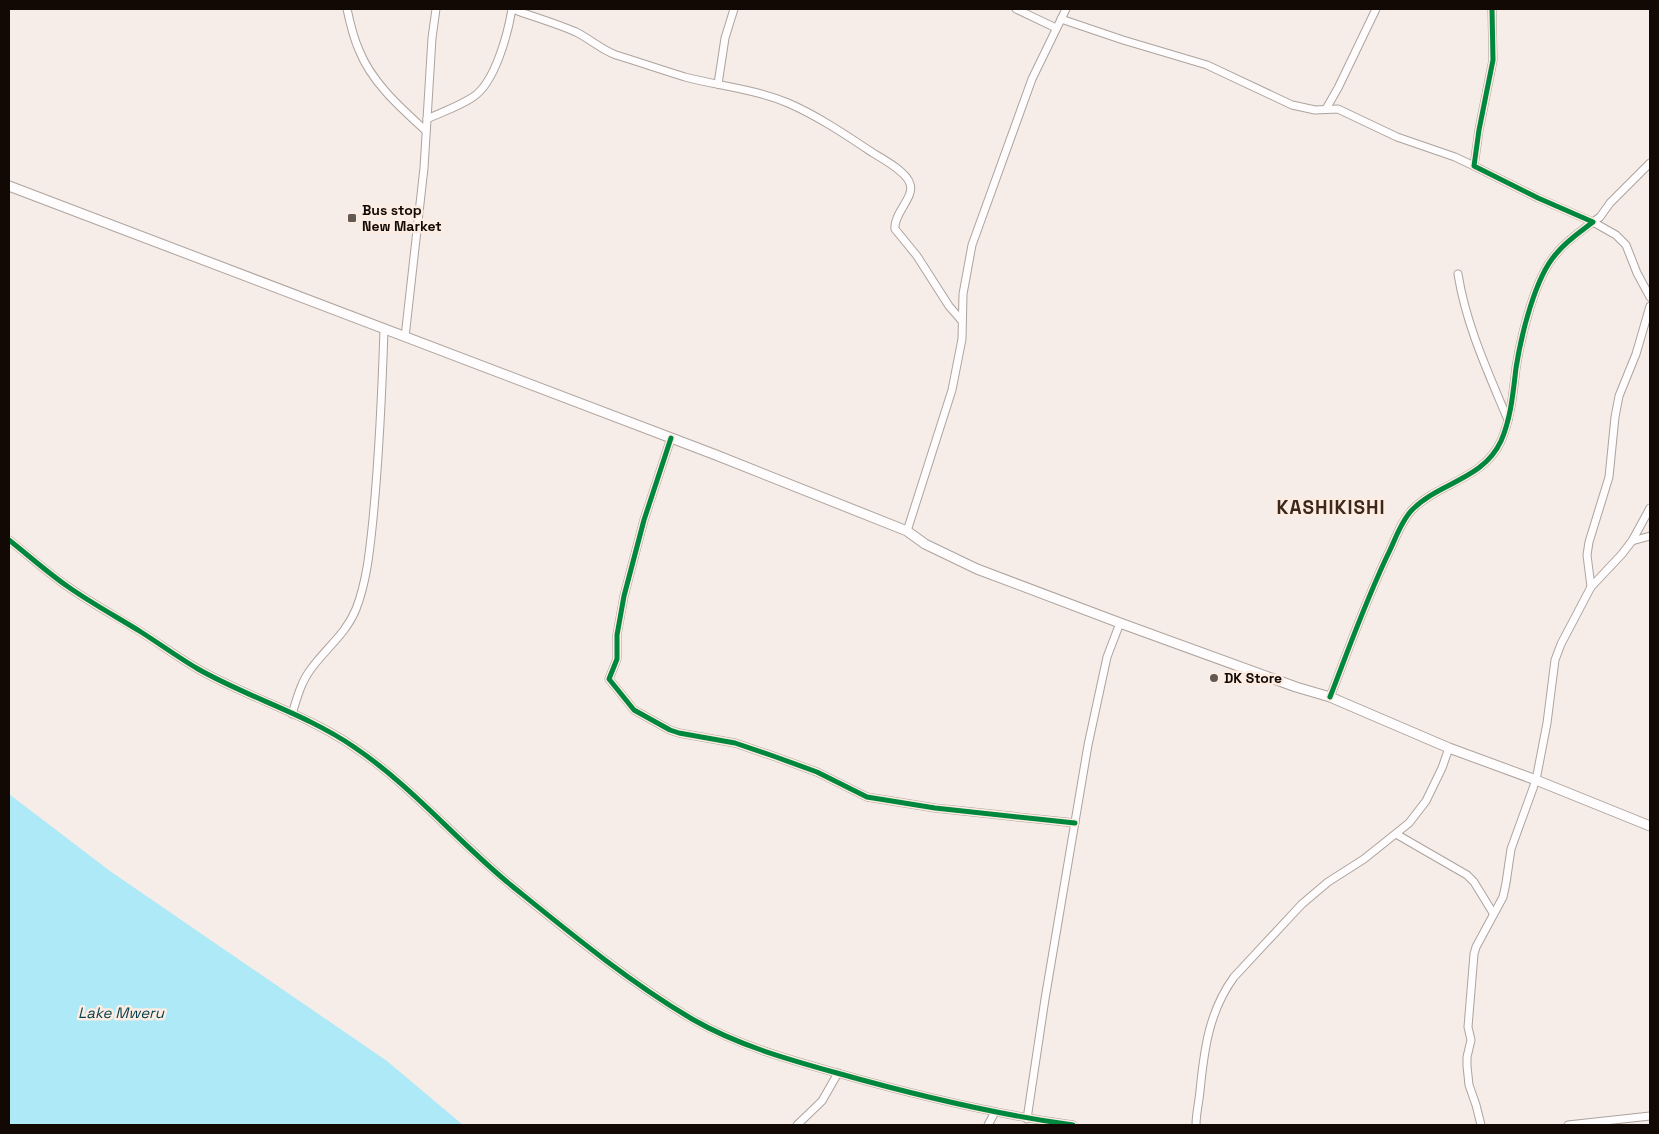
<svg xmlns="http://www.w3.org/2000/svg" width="1659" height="1134" viewBox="0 0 1659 1134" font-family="'Space Grotesk',sans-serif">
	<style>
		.water { fill: #aee9f7 }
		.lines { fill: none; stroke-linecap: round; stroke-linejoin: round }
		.minor-casing { stroke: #aca39e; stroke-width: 9 }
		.secondary-casing { stroke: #aca39e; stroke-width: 11 }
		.minor { stroke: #fefcfc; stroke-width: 7 }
		.secondary { stroke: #fefcfc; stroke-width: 9 }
		.cycleway-casing { stroke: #fdece2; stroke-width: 8 }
		.cycleway { stroke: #00873e; stroke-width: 5 }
		.poi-dot { fill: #625954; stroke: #fdece2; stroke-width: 2 }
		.labels { text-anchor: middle; stroke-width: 5; stroke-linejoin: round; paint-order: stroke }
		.poi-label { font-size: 14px; font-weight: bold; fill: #120905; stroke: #fdece2; text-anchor: start }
		.water-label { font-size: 15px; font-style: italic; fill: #063f4b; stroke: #fdece2 }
		.district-label { font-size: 19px; font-weight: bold; letter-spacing: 1px; fill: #3d281b; stroke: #fdece2 }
	</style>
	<rect width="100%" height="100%" fill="#f7ede8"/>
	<!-- water -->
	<path class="water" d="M9,794L110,871L387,1061L463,1125H9Z"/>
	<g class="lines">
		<!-- minor casing -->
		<g class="minor-casing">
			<g id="minor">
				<path d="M347,9C350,23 353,37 359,50C372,83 401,108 426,131"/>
				<path d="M512,9C534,17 555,23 576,32C590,39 602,50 616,55C639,62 662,70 685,77C719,86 755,89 788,103C818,116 846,135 873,153C883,159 907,172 910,184C915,197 893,214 895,229L917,256L949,306L962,321"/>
				<path d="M1016,9L1056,28"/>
				<path d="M1061,19L1123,40L1207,65L1292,105L1315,110L1338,109L1397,137L1455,157L1474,166"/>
				<path d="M718,84L725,38L734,9"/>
				<path d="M1326,109L1338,88L1376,9"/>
				<path d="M427,119C442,112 460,106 473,97C495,83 508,33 512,9"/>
				<path d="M1650,163L1610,203L1600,217L1593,222L1616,235L1626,245L1637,273L1650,297"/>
				<path d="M1458,274C1466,325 1488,372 1508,420"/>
				<path d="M405,337L424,168L432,38L436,9"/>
				<path d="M671,438L644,520L624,596L617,635V659L609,679L634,710L670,730L679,733L735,743L776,757L817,772L867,797L935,808L1075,823"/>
				<path d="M907,531L952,390L962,339L963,294L972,245L1032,79L1066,9"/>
				<path d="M9,540C28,555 47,572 67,586C91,603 117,617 141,632C160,644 179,658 198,669C249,698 306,714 354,747C412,786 458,842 512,886C570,933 628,981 692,1019C737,1045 787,1059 837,1073C915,1095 993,1114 1073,1125"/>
				<path d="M1632,541L1650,536"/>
				<path d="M1591,587L1587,555L1589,542L1609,477L1615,417L1619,396L1636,354L1650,306"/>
				<path d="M1330,697C1349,648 1367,597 1390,550C1396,537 1402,520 1412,510C1439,482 1483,480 1501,441C1511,418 1513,393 1516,368C1521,336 1535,277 1556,254C1566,241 1580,232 1593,222L1538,198L1474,166L1479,130L1493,60L1492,9"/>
				<path d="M292,714C297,698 301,682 311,669C326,648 346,634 356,609C367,581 370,548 373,519C379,456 382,393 384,329"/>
				<path d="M1396,834L1467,875L1474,882L1493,913"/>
				<path d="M1027,1119L1045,999L1088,745L1107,657L1120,623"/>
				<path d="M797,1125L822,1101L838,1073"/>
				<path d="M988,1125L995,1112"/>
				<path d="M1196,1125C1196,1114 1199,1102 1200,1091C1204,1050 1209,1011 1234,977L1302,904L1328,882L1364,859L1409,823L1426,801L1442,768L1449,748"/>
				<path d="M1481,1125L1476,1105L1469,1085L1467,1066V1057L1471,1040L1468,1027L1474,954L1476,947L1503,897L1506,883L1511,849L1536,780L1547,723L1555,660L1561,644L1591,587L1622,554L1632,541L1650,508"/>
				<path d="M1568,1125L1650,1116"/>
			</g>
		</g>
		<!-- secondary casing -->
		<g class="secondary-casing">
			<path id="secondary" d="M9,186L716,455L907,531L925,544L977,569L1120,623L1296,687L1330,697L1449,748L1536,780L1650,826"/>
		</g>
		<!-- minor -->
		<use href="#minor" class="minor"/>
		<!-- secondary -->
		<use href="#secondary" class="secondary"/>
		<!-- cycleway casing -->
		<g class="cycleway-casing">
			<g id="cycleway">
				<path d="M671,438L644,520L624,596L617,635V659L609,679L634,710L670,730L679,733L735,743L776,757L817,772L867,797L935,808L1075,823"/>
				<path d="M9,540C28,555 47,572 67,586C91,603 117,617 141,632C160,644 179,658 198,669C249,698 306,714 354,747C412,786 458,842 512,886C570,933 628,981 692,1019C737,1045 787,1059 837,1073C915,1095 993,1114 1073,1125"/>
				<path d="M1330,697C1349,648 1367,597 1390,550C1396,537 1402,520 1412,510C1439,482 1483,480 1501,441C1511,418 1513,393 1516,368C1521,336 1535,277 1556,254C1566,241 1580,232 1593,222L1538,198L1474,166L1479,130L1493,60L1492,9"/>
			</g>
		</g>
		<!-- cycleway -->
		<use href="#cycleway" class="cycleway"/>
	</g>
	<!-- markers -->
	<g class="poi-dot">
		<rect x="347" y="213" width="10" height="10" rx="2.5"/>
		<circle cx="1214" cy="678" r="5"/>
	</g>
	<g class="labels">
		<!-- poi labels -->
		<g class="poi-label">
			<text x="362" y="215">Bus stop<tspan x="362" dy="16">New Market</tspan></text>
			<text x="1224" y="683">DK Store</text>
		</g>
		<!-- water labels -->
		<g class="water-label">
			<text x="121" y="1018">Lake Mweru</text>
		</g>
		<!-- district labels -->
		<g class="district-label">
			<text x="1331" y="514">KASHIKISHI</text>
		</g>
	</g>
	<!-- border -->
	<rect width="1659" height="1134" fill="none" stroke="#120905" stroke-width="20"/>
</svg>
